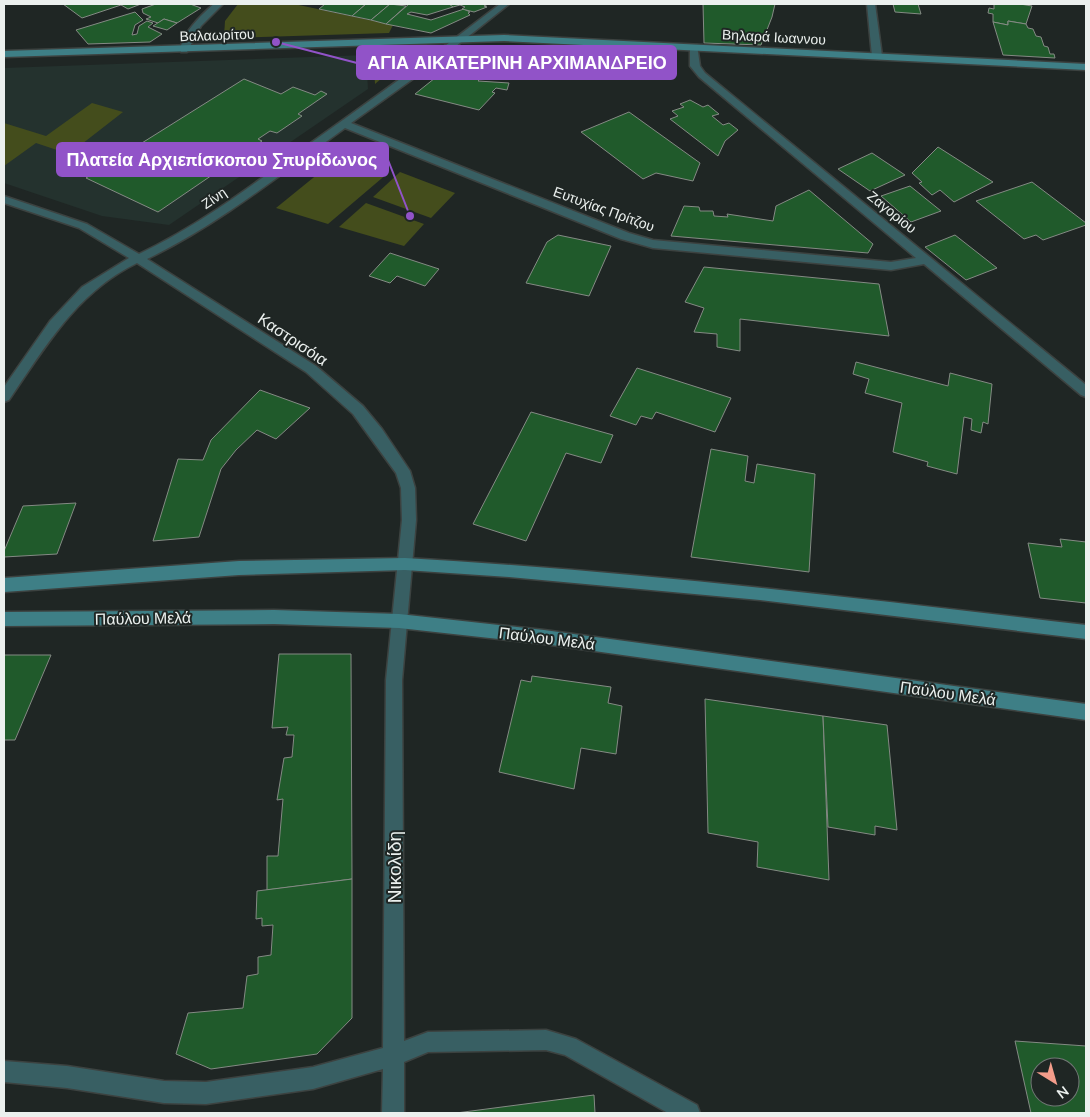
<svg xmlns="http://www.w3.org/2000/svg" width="1090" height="1117" viewBox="0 0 1090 1117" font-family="'Nunito Sans',sans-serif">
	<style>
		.built { fill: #24322e }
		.green { fill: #444d1c }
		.building { fill: #205a2b; stroke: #848a84; fill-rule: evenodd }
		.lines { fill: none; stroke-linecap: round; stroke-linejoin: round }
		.minor-casing { stroke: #3c4240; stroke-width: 3 }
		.secondary-casing { stroke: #3c4240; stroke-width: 3 }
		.minor { fill: #385f63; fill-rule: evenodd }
		.secondary { fill: #3e7f86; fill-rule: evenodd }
		.labels { text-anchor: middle; stroke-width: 4; stroke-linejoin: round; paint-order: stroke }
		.far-street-label { font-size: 14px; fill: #ebf0ee; stroke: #1f2624 }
		.street-label { font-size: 16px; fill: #ebf0ee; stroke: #1f2624 }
		.near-street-label { font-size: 19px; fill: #ebf0ee; stroke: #1f2624 }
		.leader { fill: none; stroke: #9153c8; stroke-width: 2 }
		.callout-dot { fill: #9153c8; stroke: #1f2624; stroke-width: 2 }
		.callout { fill: #9153c8; stroke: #9153c8; stroke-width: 2 }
		.callout-label { font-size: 18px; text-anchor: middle; font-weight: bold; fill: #fff }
	</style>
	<rect width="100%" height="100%" fill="#1f2624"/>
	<!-- built -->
	<path class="built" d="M366,55L368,89L169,225L102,216L4,183V68Z"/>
	<!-- green -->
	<g class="green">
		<path d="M238,4H294L393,25L389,33L230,38L224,36L225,21Z"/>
		<path d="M411,53L375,84L373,54Z"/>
		<path d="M92,103L123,112L69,154L36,143L4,166V123L46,136Z"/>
		<path d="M340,156L388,173L328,224L276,208Z"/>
		<path d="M400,172L455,193L431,218L373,197Z"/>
		<path d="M366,203L424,224L404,246L339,227Z"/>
	</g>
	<!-- building -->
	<g class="building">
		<path d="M63,4H141L128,9L121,5L82,18Z"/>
		<path d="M156,4H190L201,8L177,23L164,19L158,23L146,19L151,17L143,13L142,9Z"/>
		<path d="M325,4H366L352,16L319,9Z"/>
		<path d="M366,4H390L371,20L352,16Z"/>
		<path d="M390,4L406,6L386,24L371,20Z"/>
		<path d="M409,4H450L453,7L427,15L411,12L407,14L431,20L464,9L470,12L468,13L470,15L431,33L386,24Z"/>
		<path d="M449,4H488L484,6L487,7L474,12L462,9L465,7L460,5L453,7Z"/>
		<path d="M703,4H775L772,17L761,45L704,43Z"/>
		<path d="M893,4H918L921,14L895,12Z"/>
		<path d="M994,4H1020L1032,6L1026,24L1008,21V25L993,22V14L988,13L989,8L994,9Z"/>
		<path d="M135,12L143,20L135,25L132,35L137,34L139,26L147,21L153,23L148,27L162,34L150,42L88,44L76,30Z"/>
		<path d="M164,19L177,23L167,30L153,26Z"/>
		<path d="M1008,21L1026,24L1028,28L1033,29L1036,36L1041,37L1044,46L1048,47L1050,54H1054L1055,58L1003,55L993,22L1008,25Z"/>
		<path d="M440,74L480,79L478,81L509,83L507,90L496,88L492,92L495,93L479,110L415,94Z"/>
		<path d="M244,79L281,94L293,87L315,95L321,91L327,94L298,114L302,116L277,133L270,131L258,139L262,141L158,212L86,178Z"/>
		<path d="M690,100L703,107L708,105L719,114L712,116L723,125L729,123L738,130L725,141L718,156L670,119L678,116L672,111L684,107L680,104Z"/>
		<path d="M629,112L700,163L693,181L656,173L643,179L581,132Z"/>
		<path d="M938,147L993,182L954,202L940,190L932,195L919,183L922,182L912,173Z"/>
		<path d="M872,153L905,175L870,191L838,169Z"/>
		<path d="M1032,182L1086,223V225L1043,240L1036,235L1024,239L976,201Z"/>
		<path d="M910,186L941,211L911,222L881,196Z"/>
		<path d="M809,190L873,244L868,253L671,236L684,206L699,207L700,211H713L714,216L728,217L727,214L773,221L776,206Z"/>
		<path d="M558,235L611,246L589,296L526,283L547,242Z"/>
		<path d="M955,235L997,268L966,280L925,247Z"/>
		<path d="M390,253L439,269L425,286L397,276L390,283L369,276Z"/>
		<path d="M704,267L879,284L889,336L740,319V351L717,347V334L694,332L704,308L685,302Z"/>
		<path d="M856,362L948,386L950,373L992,384L988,424L983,422L981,433L971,430L972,419L964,417L957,474L927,466L928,462L893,452L902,403L865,393L869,379L853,374Z"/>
		<path d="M637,368L731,398L715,432L656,412L652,419L641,416L636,425L610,416Z"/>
		<path d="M260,390L310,408L276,439L257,430L236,450L221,469L199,537L153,541L178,459L203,460L211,440Z"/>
		<path d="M531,412L613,435L601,463L566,453L526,541L473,524Z"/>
		<path d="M711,449L748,456L745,481L754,483L757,464L815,474L809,572L691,557Z"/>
		<path d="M76,503L57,554L4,557V551L23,506Z"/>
		<path d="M1060,539L1086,542V603L1040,598L1028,543L1062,547Z"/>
		<path d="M279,654H351L352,879L267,890V856H278L283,799L277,800L284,758L292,757L294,735H286L288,727L272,728Z"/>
		<path d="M4,655H51L15,740H4Z"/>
		<path d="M532,676L611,687L608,703L622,706L616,754L581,748L574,789L499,772L521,680L531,682Z"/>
		<path d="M705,699L823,716L829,880L757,867L758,842L708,833Z"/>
		<path d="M823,716L887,725L897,830L875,826V835L828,827Z"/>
		<path d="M352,879V1018L317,1054L211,1069L176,1054L188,1013L243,1008L247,976L258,974V957L271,955L273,925L262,926V918L256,919L257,891Z"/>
		<path d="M1015,1041L1086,1046V1113H1031ZM1040,1067H1070V1097H1040Z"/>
		<path d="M594,1095L595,1113H456Z"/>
	</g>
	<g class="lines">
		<!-- minor casing -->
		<g class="minor-casing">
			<g id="minor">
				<path d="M214,4H223L201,26L187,52H181C178,37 203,13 214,4Z"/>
				<path d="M500,4H509L431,66L351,123L629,233L653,240L891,262L916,258L699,77L690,66V47L697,45L700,66L705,73L1086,385V397L1081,395L924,264L891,270L653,248L621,239L345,128C281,174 218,225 147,259L316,366L363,406L382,429L410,471L415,488L416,520L402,680L404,1041L428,1032L546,1030L576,1039L697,1105L700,1113H668L565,1055L546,1050L428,1052L404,1062V1113H382L383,1069L313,1089L206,1104L164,1103L67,1088L4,1082V1061L67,1066L164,1081L206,1082L313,1067L383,1048L386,680L402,520L401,488L396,473L353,414L306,372L137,263C77,292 45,347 9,400L4,402V387L50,321L82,287L129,258L79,228L4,203V196L87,224L139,254C196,227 247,189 298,152C366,104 434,55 500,4Z"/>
				<path d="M867,4H875L882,56L877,59L872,56Z"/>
			</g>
		</g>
		<!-- secondary casing -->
		<g class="secondary-casing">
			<g id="secondary">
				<path d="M504,35L1086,64V70L504,41L4,57V51Z"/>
				<path d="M405,558C633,571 859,598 1086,625V639L760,600L509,577L405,570L239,575L4,592V578L239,561Z"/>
				<path d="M274,610L399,614L544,630L1086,704V720L544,644L399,628L274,624L4,626V612Z"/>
			</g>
		</g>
		<!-- minor -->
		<use href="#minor" class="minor"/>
		<!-- secondary -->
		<use href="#secondary" class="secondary"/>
	</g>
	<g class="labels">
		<!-- far-street labels -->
		<g class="far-street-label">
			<text transform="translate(217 35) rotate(-2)" y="5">Βαλαωρίτου</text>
			<text transform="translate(774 37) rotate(3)" y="5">Βηλαρά Ιωαννου</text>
			<text transform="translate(214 198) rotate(-34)" y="5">Ζίνη</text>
			<text transform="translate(604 209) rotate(20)" y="5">Ευτυχίας Πρίτζου</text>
			<text transform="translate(892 212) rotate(39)" y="5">Ζαγορίου</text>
		</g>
		<!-- street labels -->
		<g class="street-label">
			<text transform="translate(293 339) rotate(34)" y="6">Καστρισόια</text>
			<text transform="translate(143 618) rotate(-1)" y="6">Παύλου Μελά</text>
			<text transform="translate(547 638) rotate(7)" y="6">Παύλου Μελά</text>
			<text transform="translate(948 693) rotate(8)" y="6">Παύλου Μελά</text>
		</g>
		<!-- near-street labels -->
		<g class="near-street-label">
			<text transform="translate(394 867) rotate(-90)" y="7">Νικολίδη</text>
		</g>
	</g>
	<!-- callouts -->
	<path class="leader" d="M276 42L357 63M410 216L388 160"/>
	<g class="callout-dot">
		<circle cx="276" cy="42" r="5"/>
		<circle cx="410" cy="216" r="5"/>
	</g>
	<g class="callout">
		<rect x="357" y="46" width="319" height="33" rx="5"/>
		<rect x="57" y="143" width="331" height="33" rx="5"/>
	</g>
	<g class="callout-label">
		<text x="517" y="69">ΑΓΙΑ ΑΙΚΑΤΕΡΙΝΗ ΑΡΧΙΜΑΝΔΡΕΙΟ</text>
		<text x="222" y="166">Πλατεία Αρχιεπίσκοπου Σπυρίδωνος</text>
	</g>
	<!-- border -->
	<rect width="1090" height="1117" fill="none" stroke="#ebf0ee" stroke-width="10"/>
	<!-- north arrow -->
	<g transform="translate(1055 1082) rotate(143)"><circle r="24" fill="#1f2624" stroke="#717775"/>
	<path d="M0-4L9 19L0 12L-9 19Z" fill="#f49d8b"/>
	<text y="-8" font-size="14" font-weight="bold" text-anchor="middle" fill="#ebf0ee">N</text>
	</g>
</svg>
